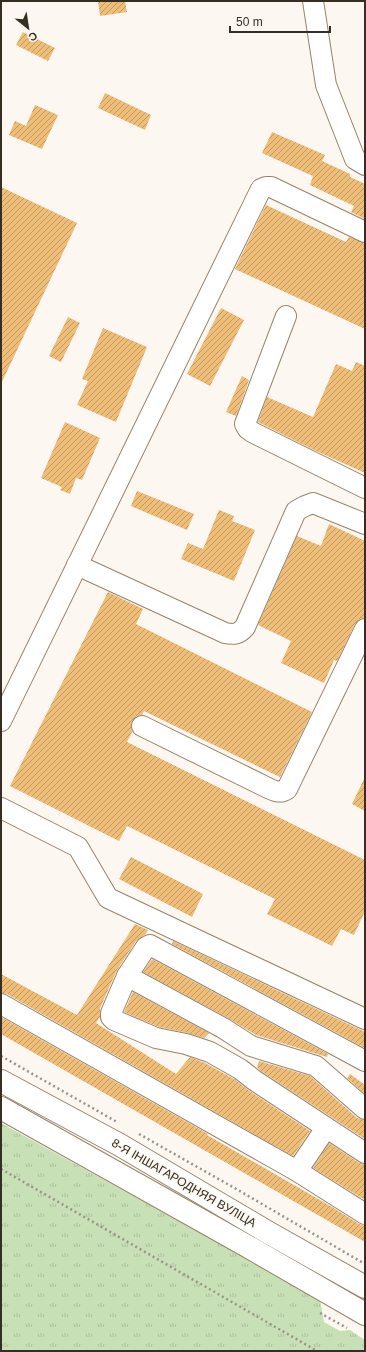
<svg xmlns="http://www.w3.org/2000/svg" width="366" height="1352" viewBox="0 0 366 1352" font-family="Arial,sans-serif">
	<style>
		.grass { fill: url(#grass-tufts) }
		.building { fill: url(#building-hatch) }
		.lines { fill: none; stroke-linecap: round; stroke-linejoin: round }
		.minor-casing { stroke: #988469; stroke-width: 22 }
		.major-casing { stroke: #988469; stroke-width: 24 }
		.path { stroke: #9b948b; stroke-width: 2.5; stroke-dasharray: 2 3; stroke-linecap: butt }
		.minor { stroke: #fff; stroke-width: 20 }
		.major { stroke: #fff; stroke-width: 22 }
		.labels { text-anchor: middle; stroke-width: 3.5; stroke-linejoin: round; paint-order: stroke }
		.street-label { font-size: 12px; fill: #362e22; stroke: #fcf7f1 }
	</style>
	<defs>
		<pattern id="grass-tufts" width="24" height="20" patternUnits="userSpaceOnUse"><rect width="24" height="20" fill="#c7e0b6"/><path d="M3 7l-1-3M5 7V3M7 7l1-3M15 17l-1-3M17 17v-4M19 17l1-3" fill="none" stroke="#acc09c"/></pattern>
		<pattern id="building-hatch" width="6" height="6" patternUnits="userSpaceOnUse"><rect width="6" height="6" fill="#eebd77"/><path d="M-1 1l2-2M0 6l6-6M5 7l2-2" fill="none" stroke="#c29a61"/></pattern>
	</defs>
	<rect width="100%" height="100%" fill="#fcf7f1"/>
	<!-- grass -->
	<path class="grass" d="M1,1123L320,1299L324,1322L340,1331L350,1330L365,1340V1351H1Z"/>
	<!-- building -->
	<g class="building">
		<path d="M98,1H125L127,12L100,16Z"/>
		<path d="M23,32L55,48L48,61L16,45Z"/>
		<path d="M105,93L151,115L145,130L98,108Z"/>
		<path d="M35,105L58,115L42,149L9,135L15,121L26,126Z"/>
		<path d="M272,132L325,155L322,161L350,174V177L365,184V219L351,212L354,206L310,185L313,176L262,153Z"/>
		<path d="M1,187L77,223L1,384Z"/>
		<path d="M266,205L346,242L349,237L365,243V329L235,269Z"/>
		<path d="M221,308L244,320L210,386L187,374Z"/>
		<path d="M68,317L80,323L61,362L49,356Z"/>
		<path d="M103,328L147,347L116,422L77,405L88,381L82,379Z"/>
		<path d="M356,362L365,366V473L314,450L258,422L267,397L313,417L336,364L352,371Z"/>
		<path d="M242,376L249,380L236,416L226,412Z"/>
		<path d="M65,422L100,438L82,480L76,478L70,494L60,490L62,487L41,478Z"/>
		<path d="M137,491L194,514L187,530L131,506Z"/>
		<path d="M219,510L234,516L232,521L255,530L234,581L181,559L188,543L203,549Z"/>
		<path d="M329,524L365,541V618L359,619L355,624L337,661L334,660L324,683L281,663L291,641L258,625L297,536L321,546Z"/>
		<path d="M108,592L143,609L136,624L312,712L280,777L144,711L142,715L136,716L132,721L131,726L132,732L127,742L365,860V911L354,935L341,929L332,946L267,914L275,899L127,826L119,841L10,786Z"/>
		<path d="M365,777V811L352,804Z"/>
		<path d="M131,857L203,894L192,917L119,879Z"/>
		<path d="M135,924L148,930L145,935L136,941L117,970L100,1008V1017L96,1023L176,1074L190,1057L205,1063L234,1079L248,1090L310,1131L293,1156L7,994L1,993V974L77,1015Z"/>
		<path d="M173,941L365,1032V1048L172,944Z"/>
		<path d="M152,959L328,1054L327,1057L256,1035L228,1018L143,972Z"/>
		<path d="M133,992L209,1033L204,1038L188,1033L159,1027L124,1012Z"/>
		<path d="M1,1017L208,1134L207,1135L332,1207L359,1224L365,1226V1242L1,1034Z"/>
		<path d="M259,1061L310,1076L357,1118L365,1120V1139L261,1071L257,1067Z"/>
		<path d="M350,1074L365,1085V1094L347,1078Z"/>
		<path d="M329,1143L359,1163L365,1164V1200L313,1168Z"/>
	</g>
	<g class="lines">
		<!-- minor casing -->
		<g class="minor-casing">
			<g id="minor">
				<path d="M313,1L326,85L355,159L365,165"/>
				<path d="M286,316L245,424L248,429L252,432L365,488"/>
				<path d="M77,565L225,633C234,635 239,634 245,627L296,511L305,506L313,503L365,524"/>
				<path d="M1,721L261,189L266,187H271L365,232"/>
				<path d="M142,726L266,787C274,791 280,794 287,789L365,629"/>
				<path d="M1,808L78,847L108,898L365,1019"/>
				<path d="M127,976L223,1028L251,1046L316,1066L365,1109"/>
				<path d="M1,1004L297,1171L365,1214"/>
				<path d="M365,1061L150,945L146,947L127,976L111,1013V1017L114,1020L156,1038L186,1044L210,1052L240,1069L254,1080L365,1153"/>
				<path d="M297,1171L326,1128"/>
			</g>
		</g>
		<!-- major casing -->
		<g class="major-casing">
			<g id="major">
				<path d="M1,1081L120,1145L269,1233L365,1287"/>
				<path d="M1,1108L247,1246L365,1314"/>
			</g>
		</g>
		<!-- path -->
		<g class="path">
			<path d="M1,1056L117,1122"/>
			<path d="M139,1134L238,1190L365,1264"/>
			<path d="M1,1169L317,1351"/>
			<path d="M320,1313L347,1328"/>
		</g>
		<!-- minor -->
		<use href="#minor" class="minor"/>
		<!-- major -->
		<use href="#major" class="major"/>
	</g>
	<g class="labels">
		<!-- street labels -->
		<g class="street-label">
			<text transform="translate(184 1183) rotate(30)" y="4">8-Я ІНШАГАРОДНЯЯ ВУЛІЦА</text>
		</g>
	</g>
	<!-- border -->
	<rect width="366" height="1352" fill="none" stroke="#362e22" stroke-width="4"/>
	<!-- north arrow -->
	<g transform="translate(28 28) rotate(150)" stroke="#fcf7f1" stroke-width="3" paint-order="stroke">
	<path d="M0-3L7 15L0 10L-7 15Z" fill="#362e22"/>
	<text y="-6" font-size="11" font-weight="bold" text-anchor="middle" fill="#362e22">С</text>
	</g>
	<!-- scale -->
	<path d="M230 26v6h100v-6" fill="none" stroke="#362e22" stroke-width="2"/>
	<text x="236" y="26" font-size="12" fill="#362e22" stroke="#fcf7f1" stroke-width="3" paint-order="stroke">50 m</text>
</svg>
